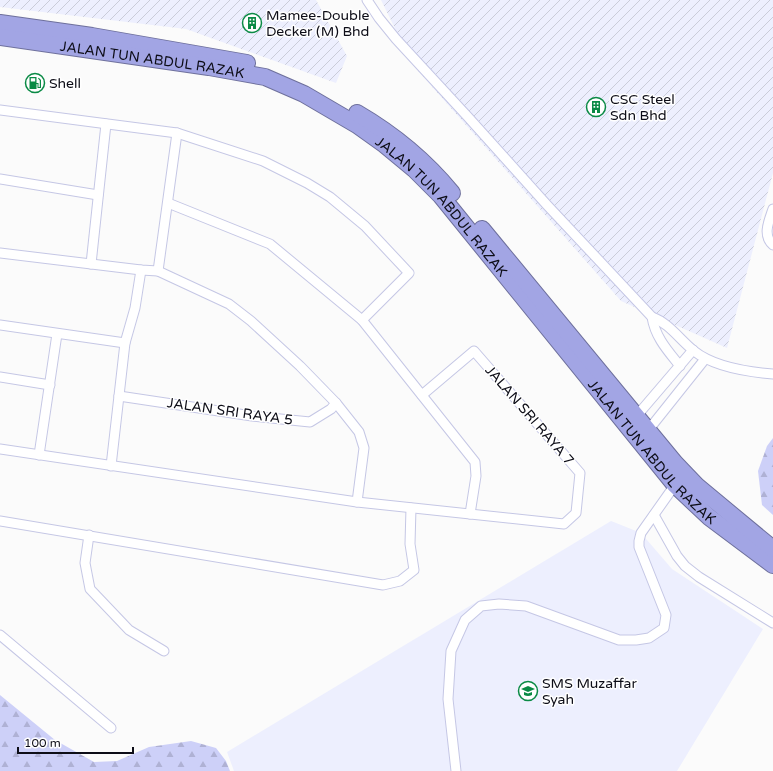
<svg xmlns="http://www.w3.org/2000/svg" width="773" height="771" viewBox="0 0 773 771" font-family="'Varela Round',sans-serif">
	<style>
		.built { fill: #edeffe }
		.industrial { fill: url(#industrial-furrows) }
		.forest { fill: url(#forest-firs) }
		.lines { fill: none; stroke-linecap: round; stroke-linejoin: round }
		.street-casing { stroke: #c5c7e5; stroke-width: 11 }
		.highway-casing { stroke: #6e709c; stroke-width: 18 }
		.street { stroke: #fff; stroke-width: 9 }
		.highway { stroke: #a2a5e4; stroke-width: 16 }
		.labels { text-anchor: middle; stroke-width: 3; stroke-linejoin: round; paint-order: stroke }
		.poi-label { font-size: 14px; fill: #0d0d17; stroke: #fff; text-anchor: start }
		.street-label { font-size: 14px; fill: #0d0d17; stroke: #fff }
	</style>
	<defs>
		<pattern id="industrial-furrows" width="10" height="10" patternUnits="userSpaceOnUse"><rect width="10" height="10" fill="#edeffe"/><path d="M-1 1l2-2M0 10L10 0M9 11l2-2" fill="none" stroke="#caccd9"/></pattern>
		<pattern id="forest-firs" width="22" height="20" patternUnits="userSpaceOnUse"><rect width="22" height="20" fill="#cdd0f8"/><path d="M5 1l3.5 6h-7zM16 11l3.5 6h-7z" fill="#afb1d4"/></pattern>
	</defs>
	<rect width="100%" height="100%" fill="#fbfbfb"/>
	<!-- built -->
	<path class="built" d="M611,521L641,533L672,569L763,629L677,771H234L227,752Z"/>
	<!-- industrial -->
	<g class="industrial">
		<path d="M0,0H316L347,56L336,83L186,29L0,7Z"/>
		<path d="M381,0H773V173L727,348L621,301L413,65Z"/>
	</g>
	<!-- forest -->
	<g class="forest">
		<path d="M773,438V515L762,505L758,471L767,446Z"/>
		<path d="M0,695L55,740L94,762L117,761L149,747L191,741L216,748L226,761L230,771H0Z"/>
	</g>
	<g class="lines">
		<!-- street casing -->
		<g class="street-casing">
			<g id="street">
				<path d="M367,0L379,18L396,39L468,117L547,205L652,317C669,323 680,340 694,351C714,367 748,372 773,374"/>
				<path d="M0,110L177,133L263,161L307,183L330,197L365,226L409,273L362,320"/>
				<path d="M0,179L98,195"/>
				<path d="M168,203L270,244L356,315L362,320L475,462L476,476L470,514"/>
				<path d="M773,209C769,221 762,235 773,245"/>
				<path d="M0,253L141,270L158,271L229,304L251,321L300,366L336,403L359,432L364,448L357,502"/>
				<path d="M91,264L106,124"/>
				<path d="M158,271L177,133"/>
				<path d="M652,317C655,337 668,351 680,366"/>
				<path d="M0,325L125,343"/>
				<path d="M0,377L50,385"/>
				<path d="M119,396L252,416L310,422L331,409L336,403"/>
				<path d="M634,419L693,350"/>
				<path d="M646,433L705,359"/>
				<path d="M0,449L357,502L564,524L576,513L580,473L474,351L422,395"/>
				<path d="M39,455L57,334"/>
				<path d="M111,466L125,343L135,308L141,270"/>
				<path d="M654,515L677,556L685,566L699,577L773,623"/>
				<path d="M0,521L383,585L400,581L414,570L410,544L411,508"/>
				<path d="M89,535L85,563L90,589L129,630L164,651"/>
				<path d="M0,635L111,728"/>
				<path d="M456,771L448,699L451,651L465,620L481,606L499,604L526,606L619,640H636L649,638L664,628L666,615L639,547V541L641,533L677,482"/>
			</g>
		</g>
		<!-- highway casing -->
		<g class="highway-casing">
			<g id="highway">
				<path d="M0,23L92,36L247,63"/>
				<path id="s1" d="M0,37L209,67L265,77L304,94L357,125L385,145L414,169L441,196L675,485L709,517L773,565"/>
				<path d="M357,113C393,134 425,160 452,193"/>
				<path d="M482,229L675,463L697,486L773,549"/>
			</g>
		</g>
		<!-- street -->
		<use href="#street" class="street"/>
		<!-- highway -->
		<use href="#highway" class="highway"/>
	</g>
	<!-- icons -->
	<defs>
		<g id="building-ring" transform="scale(1)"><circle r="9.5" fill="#fff" stroke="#0a8a45" stroke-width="1.5"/><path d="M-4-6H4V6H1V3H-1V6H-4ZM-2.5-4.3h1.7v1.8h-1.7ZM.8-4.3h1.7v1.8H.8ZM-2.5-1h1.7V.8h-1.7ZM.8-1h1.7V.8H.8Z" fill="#0a8a45"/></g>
		<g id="fuel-ring" transform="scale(1)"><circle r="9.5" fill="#fff" stroke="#0a8a45" stroke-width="1.5"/><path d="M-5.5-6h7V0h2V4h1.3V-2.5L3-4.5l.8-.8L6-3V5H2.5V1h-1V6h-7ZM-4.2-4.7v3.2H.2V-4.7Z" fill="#0a8a45"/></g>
		<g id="school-ring" transform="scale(1)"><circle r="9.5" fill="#fff" stroke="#0a8a45" stroke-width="1.5"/><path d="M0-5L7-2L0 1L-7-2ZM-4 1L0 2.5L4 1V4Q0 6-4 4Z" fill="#0a8a45"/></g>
	</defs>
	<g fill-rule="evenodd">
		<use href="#building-ring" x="252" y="23"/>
		<use href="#fuel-ring" x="35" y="83"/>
		<use href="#building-ring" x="596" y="107"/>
		<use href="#school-ring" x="528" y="691"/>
	</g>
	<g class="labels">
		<!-- poi labels -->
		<g class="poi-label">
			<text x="266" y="20">Mamee-Double<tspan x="266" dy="16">Decker (M) Bhd</tspan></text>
			<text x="49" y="88">Shell</text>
			<text x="610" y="104">CSC Steel<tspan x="610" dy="16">Sdn Bhd</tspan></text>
			<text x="542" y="688">SMS Muzaffar<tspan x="542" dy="16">Syah</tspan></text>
		</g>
		<!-- street labels -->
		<g class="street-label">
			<text dy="5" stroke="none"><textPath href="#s1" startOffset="154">JALAN TUN ABDUL RAZAK</textPath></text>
			<text dy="5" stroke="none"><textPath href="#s1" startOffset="490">JALAN TUN ABDUL RAZAK</textPath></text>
			<text transform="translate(230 411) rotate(8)" y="5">JALAN SRI RAYA 5</text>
			<text transform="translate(530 415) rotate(49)" y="5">JALAN SRI RAYA 7</text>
			<text dy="5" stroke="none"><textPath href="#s1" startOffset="814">JALAN TUN ABDUL RAZAK</textPath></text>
		</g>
	</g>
	<!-- scale -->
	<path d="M18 747v6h115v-6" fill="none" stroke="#0d0d17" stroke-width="2"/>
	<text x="24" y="747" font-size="12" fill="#0d0d17" stroke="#ffffff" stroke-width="3" paint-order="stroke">100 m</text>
</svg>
